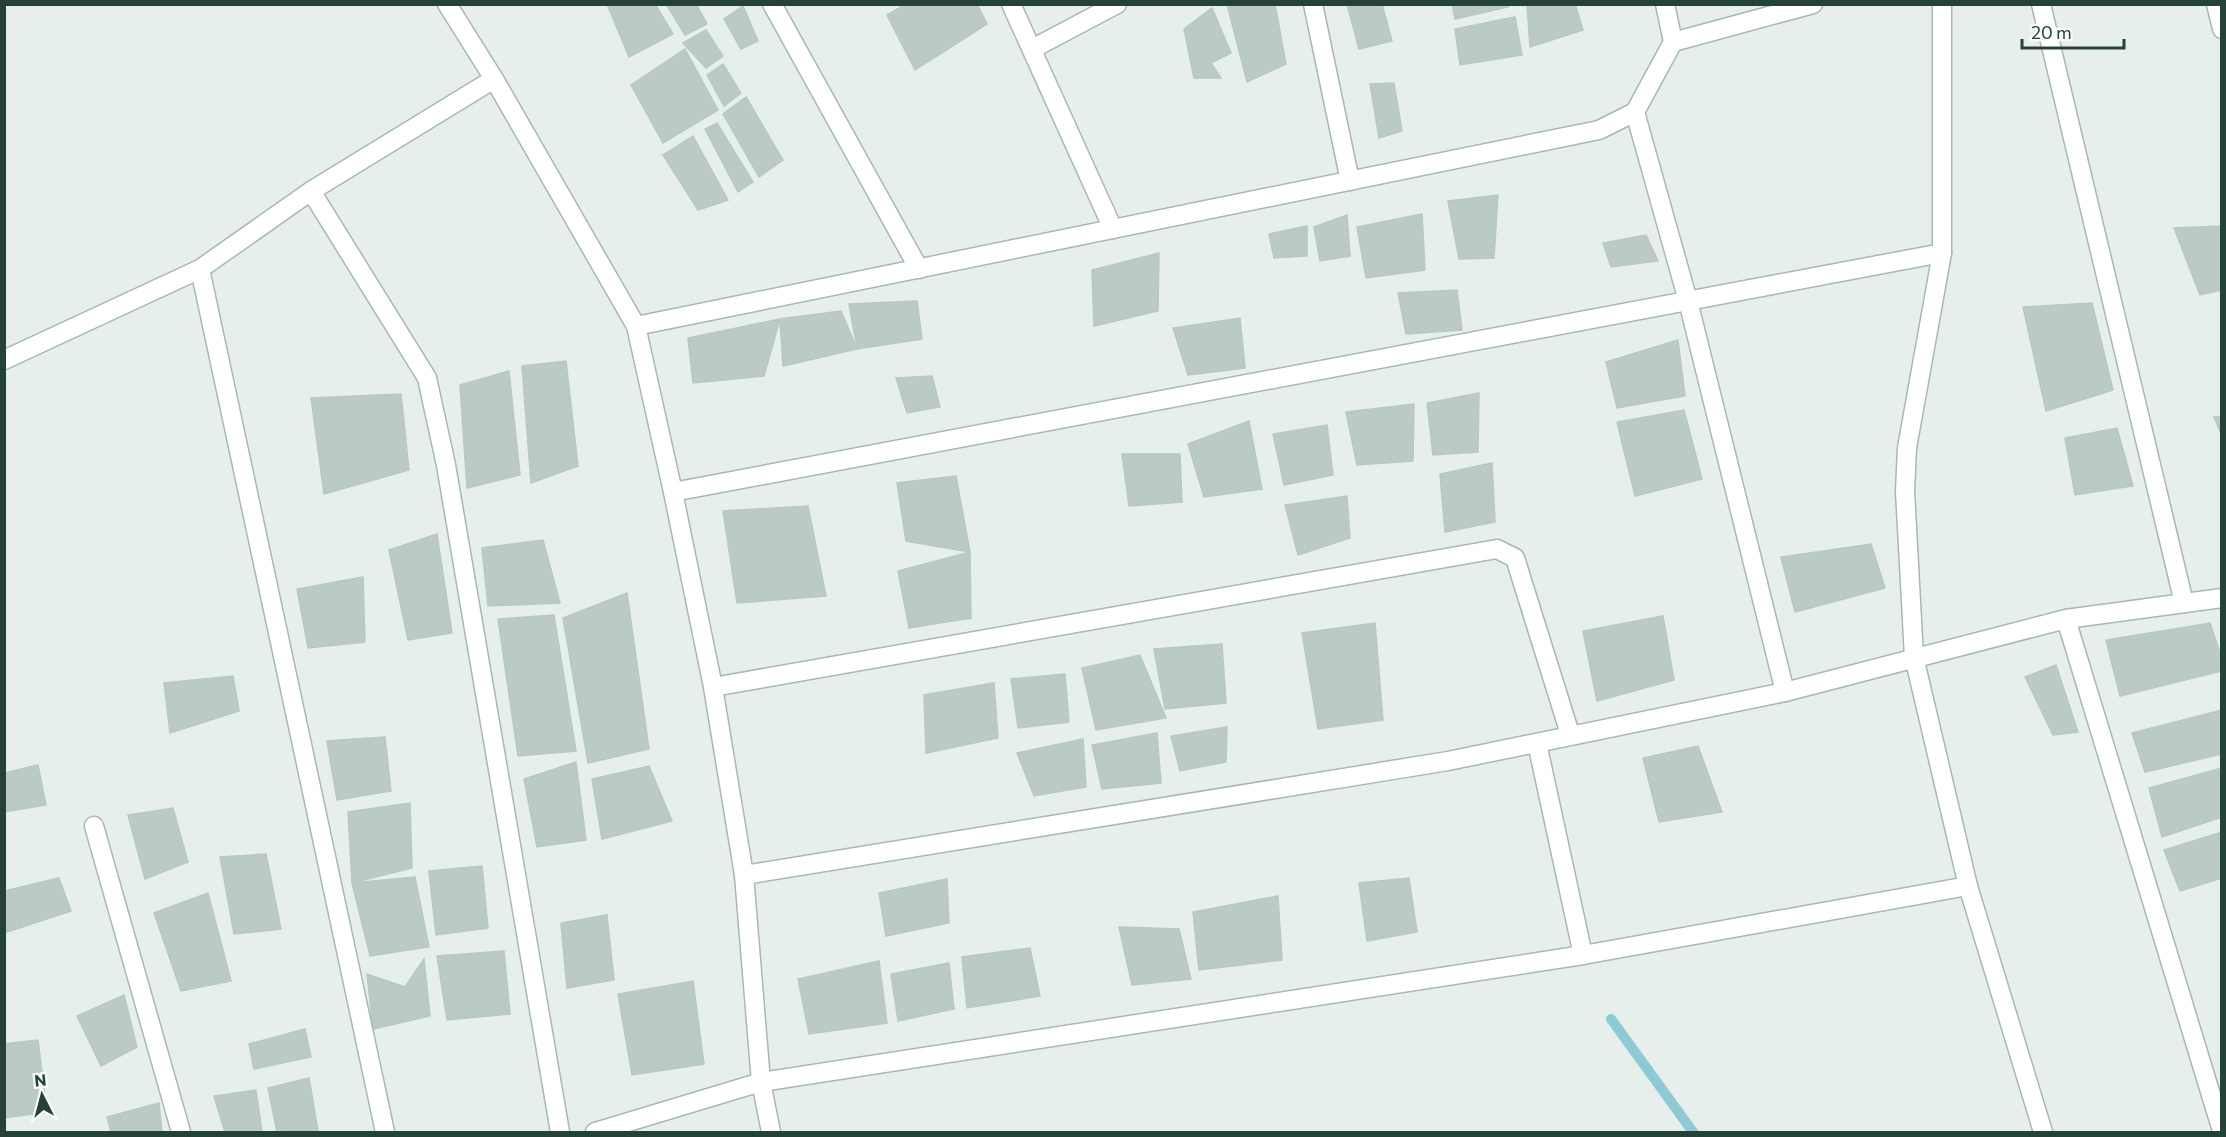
<svg xmlns="http://www.w3.org/2000/svg" width="2226" height="1137" viewBox="0 0 2226 1137" font-family="Commissioner,sans-serif">
	<style>
		.lines { fill: none; stroke-linecap: round; stroke-linejoin: round }
		.stream { stroke: #8ec9d4; stroke-width: 10 }
		.building { fill: #bbcac4; stroke: #b8c9c2; stroke-width: 1.5 }
		.minor-casing { stroke: #a8b8b2; stroke-width: 21 }
		.minor { stroke: #fff; stroke-width: 18 }
	</style>
	<rect width="100%" height="100%" fill="#e6efeb"/>
	<g class="lines">
		<!-- stream -->
		<path class="stream" d="M1611,1019L1693,1132"/>
	</g>
	<!-- building -->
	<g class="building">
		<path d="M607,4H655L673,34L629,57Z"/>
		<path d="M666,4H696L707,24L685,35Z"/>
		<path d="M906,4H977L987,24L915,70L887,15Z"/>
		<path d="M1227,4H1275L1286,64L1247,82Z"/>
		<path d="M1347,4H1382L1392,41L1359,49Z"/>
		<path d="M1452,4H1508V7L1455,19Z"/>
		<path d="M1527,4H1575L1583,30L1530,47Z"/>
		<path d="M743,6L758,41L741,49L724,19Z"/>
		<path d="M1212,8L1231,53L1211,63L1221,78H1194L1184,29Z"/>
		<path d="M1515,17L1522,55L1460,65L1455,29Z"/>
		<path d="M706,30L723,56L706,68L683,43Z"/>
		<path d="M685,49L718,110L663,143L631,85Z"/>
		<path d="M723,64L741,93L724,106L707,75Z"/>
		<path d="M1394,83L1402,131L1379,138L1370,84Z"/>
		<path d="M746,97L783,160L759,177L723,114Z"/>
		<path d="M717,123L753,182L738,192L705,129Z"/>
		<path d="M693,136L728,200L698,210L663,155Z"/>
		<path d="M1498,195L1494,258L1459,259L1448,201Z"/>
		<path d="M1422,214L1425,270L1366,278L1357,227Z"/>
		<path d="M1347,215L1350,256L1320,261L1314,227Z"/>
		<path d="M1307,226V256L1274,258L1269,234Z"/>
		<path d="M2222,226V290L2200,295L2174,228Z"/>
		<path d="M1646,235L1658,261L1611,267L1603,243Z"/>
		<path d="M1159,253L1158,311L1094,326L1092,270Z"/>
		<path d="M1457,290L1462,330L1406,334L1398,293Z"/>
		<path d="M917,301L922,339L857,349L849,304Z"/>
		<path d="M2092,303L2113,390L2046,411L2023,307Z"/>
		<path d="M841,311L857,349L783,366L780,319Z"/>
		<path d="M1240,318L1245,368L1188,375L1173,328Z"/>
		<path d="M780,319L764,376L693,383L688,338Z"/>
		<path d="M1678,340L1685,396L1617,408L1606,362Z"/>
		<path d="M566,361L578,466L531,483L522,366Z"/>
		<path d="M509,371L520,475L467,488L460,385Z"/>
		<path d="M932,376L940,407L907,413L896,378Z"/>
		<path d="M1479,393L1478,452L1433,455L1427,403Z"/>
		<path d="M401,394L409,470L324,494L311,398Z"/>
		<path d="M1414,404L1413,461L1357,465L1346,412Z"/>
		<path d="M1684,410L1702,479L1635,496L1617,422Z"/>
		<path d="M2214,417H2222V436Z"/>
		<path d="M1249,421L1262,489L1204,497L1188,444Z"/>
		<path d="M1327,425L1333,475L1284,485L1273,434Z"/>
		<path d="M2117,428L2133,486L2075,495L2065,438Z"/>
		<path d="M1122,454H1180L1182,502L1129,506Z"/>
		<path d="M1492,463L1495,522L1445,532L1440,474Z"/>
		<path d="M956,476L970,552L906,541L897,483Z"/>
		<path d="M1347,496L1350,538L1298,555L1285,505Z"/>
		<path d="M808,506L826,596L737,603L723,511Z"/>
		<path d="M437,534L452,633L408,640L389,550Z"/>
		<path d="M543,540L560,603L488,606L482,548Z"/>
		<path d="M1871,544L1885,588L1795,612L1781,557Z"/>
		<path d="M970,552L971,618L909,628L898,571Z"/>
		<path d="M363,577L365,642L308,648L297,589Z"/>
		<path d="M627,593L649,749L588,763L563,618Z"/>
		<path d="M554,615L576,751L518,756L498,619Z"/>
		<path d="M1663,616L1674,680L1597,701L1583,631Z"/>
		<path d="M1375,623L1383,720L1318,729L1302,633Z"/>
		<path d="M2210,623L2222,659V671L2120,696L2106,640Z"/>
		<path d="M1222,644L1226,703L1165,709L1154,649Z"/>
		<path d="M1140,655L1166,718L1096,730L1082,668Z"/>
		<path d="M2056,665L2078,732L2053,735L2025,677Z"/>
		<path d="M1065,674L1069,722L1018,728L1011,679Z"/>
		<path d="M233,676L239,711L170,733L164,683Z"/>
		<path d="M994,683L998,738L926,753L924,695Z"/>
		<path d="M2222,710V754L2145,772L2132,733Z"/>
		<path d="M1227,727L1226,762L1180,771L1171,736Z"/>
		<path d="M1157,733L1161,783L1102,789L1092,745Z"/>
		<path d="M385,737L391,791L337,800L327,741Z"/>
		<path d="M1083,739L1086,787L1034,796L1017,753Z"/>
		<path d="M1698,746L1722,812L1659,822L1643,758Z"/>
		<path d="M576,762L586,840L537,847L524,779Z"/>
		<path d="M38,765L46,805L4,812V773Z"/>
		<path d="M649,766L672,821L602,839L592,779Z"/>
		<path d="M2222,768V817L2162,837L2149,788Z"/>
		<path d="M410,803L412,868L352,883L348,812Z"/>
		<path d="M173,808L188,862L145,879L128,815Z"/>
		<path d="M2222,832V878L2180,891L2164,850Z"/>
		<path d="M266,854L281,929L234,934L220,857Z"/>
		<path d="M482,866L488,928L436,935L429,871Z"/>
		<path d="M415,877L429,947L370,956L352,883Z"/>
		<path d="M59,878L71,911L4,933V891Z"/>
		<path d="M1409,878L1417,932L1367,941L1359,883Z"/>
		<path d="M947,879L949,923L886,936L879,893Z"/>
		<path d="M208,893L231,981L181,991L154,913Z"/>
		<path d="M1278,896L1282,960L1199,970L1193,912Z"/>
		<path d="M607,915L614,980L567,988L561,923Z"/>
		<path d="M1119,927L1179,929L1191,979L1132,985Z"/>
		<path d="M1030,948L1040,996L967,1008L962,957Z"/>
		<path d="M504,951L510,1014L447,1020L437,956Z"/>
		<path d="M424,959L430,1016L373,1029L367,974L405,987Z"/>
		<path d="M879,961L887,1023L809,1034L798,979Z"/>
		<path d="M949,963L954,1009L898,1021L891,974Z"/>
		<path d="M693,981L704,1064L632,1075L618,994Z"/>
		<path d="M124,995L137,1047L101,1066L77,1016Z"/>
		<path d="M305,1029L311,1057L254,1069L249,1044Z"/>
		<path d="M38,1040L47,1112L4,1118V1044Z"/>
		<path d="M309,1078L318,1131L277,1132L268,1088Z"/>
		<path d="M256,1090L262,1132H225L214,1096Z"/>
		<path d="M159,1103L162,1132H111L107,1117Z"/>
	</g>
	<g class="lines">
		<!-- minor casing -->
		<g class="minor-casing">
			<g id="minor">
				<path d="M447,4L494,79L636,326L673,492L713,687L744,875L761,1082L771,1132"/>
				<path d="M772,4L919,269"/>
				<path d="M1011,4L1113,229"/>
				<path d="M1313,4L1350,181"/>
				<path d="M1942,4V253L1907,448L1905,491L1914,657L1968,886L2043,1132"/>
				<path d="M2041,4L2184,603"/>
				<path d="M2216,4L2222,29"/>
				<path d="M1673,42L1813,4"/>
				<path d="M1032,49L1117,4"/>
				<path d="M1635,112L1688,301L1785,692"/>
				<path d="M311,191L427,378L446,465L560,1132"/>
				<path d="M200,269L385,1132"/>
				<path d="M636,326L1599,130L1635,112L1673,42L1665,4"/>
				<path d="M4,360L200,269L311,191L494,79"/>
				<path d="M673,492L1942,253"/>
				<path d="M2066,619L2222,1131"/>
				<path d="M713,687L1497,549L1515,558L1570,734"/>
				<path d="M1537,743L1583,955"/>
				<path d="M94,826L181,1132"/>
				<path d="M744,875L1448,761L1785,692L2066,619L2222,598"/>
				<path d="M595,1132L761,1082L1583,955L1968,886"/>
			</g>
		</g>
		<!-- minor -->
		<use href="#minor" class="minor"/>
	</g>
	<!-- border -->
	<rect width="2226" height="1137" fill="none" stroke="#24423a" stroke-width="12"/>
	<!-- north arrow -->
	<g transform="translate(42 1095) rotate(354)" stroke="#f7fbf9" stroke-width="4.5" paint-order="stroke">
	<path d="M0-4.5L10 22L0 15L-10 22Z" fill="#24423a"/>
	<text y="-9" font-size="16" font-weight="bold" text-anchor="middle" fill="#24423a">N</text>
	</g>
	<!-- scale -->
	<path d="M2022 39v9h102v-9" fill="none" stroke="#24423a" stroke-width="3"/>
	<text x="2031" y="39" font-size="18" fill="#24423a" stroke="#f7fbf9" stroke-width="4.5" paint-order="stroke">20 m</text>
</svg>
